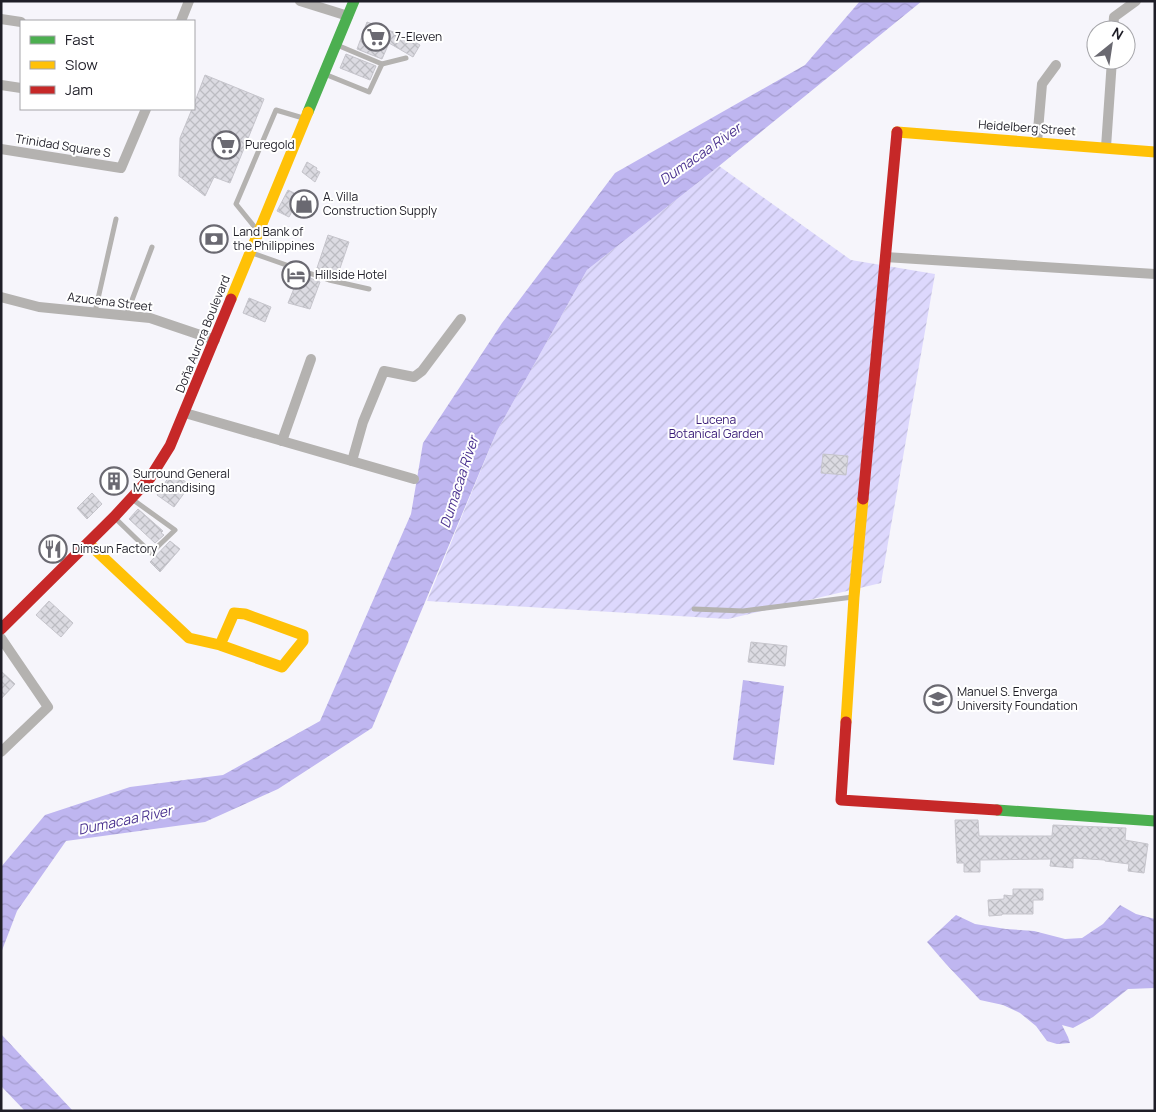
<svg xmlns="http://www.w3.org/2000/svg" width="1156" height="1112" viewBox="0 0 1156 1112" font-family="Manrope,sans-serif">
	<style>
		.garden { fill: url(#garden-furrows) }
		.water { fill: url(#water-waves) }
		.building { fill: url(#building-cross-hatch); stroke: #c6c5cc }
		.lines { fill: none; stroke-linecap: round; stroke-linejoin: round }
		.lane { stroke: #b4b2b0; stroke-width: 5 }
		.street { stroke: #b4b2b0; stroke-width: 10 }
		.fast { stroke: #4caf50; stroke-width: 11 }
		.slow { stroke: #ffc107; stroke-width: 11 }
		.jam { stroke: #c62828; stroke-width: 11 }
		.labels { text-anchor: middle; stroke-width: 4; stroke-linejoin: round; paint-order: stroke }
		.poi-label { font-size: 12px; fill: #1f1e27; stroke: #fff; text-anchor: start }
		.street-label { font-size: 12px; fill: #1f1e27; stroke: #fff }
		.park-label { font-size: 12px; fill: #381b77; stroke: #fff }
		.water-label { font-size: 14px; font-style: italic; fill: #4c3491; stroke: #fff }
	</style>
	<defs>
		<pattern id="garden-furrows" width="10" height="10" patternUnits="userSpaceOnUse" patternTransform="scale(1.25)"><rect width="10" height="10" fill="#ddd8fd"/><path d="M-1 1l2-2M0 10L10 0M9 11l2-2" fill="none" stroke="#bdb9d9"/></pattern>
		<pattern id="water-waves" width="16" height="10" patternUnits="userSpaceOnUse" patternTransform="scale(1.25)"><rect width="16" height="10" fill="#bfb6f0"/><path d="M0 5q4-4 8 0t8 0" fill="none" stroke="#a49cce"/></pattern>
		<pattern id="building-cross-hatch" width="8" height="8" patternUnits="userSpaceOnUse" patternTransform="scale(1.25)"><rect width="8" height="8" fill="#dcdbe2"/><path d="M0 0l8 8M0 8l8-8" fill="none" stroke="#bcbcc2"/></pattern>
	</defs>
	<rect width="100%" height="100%" fill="#f6f5fb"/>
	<!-- garden -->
	<path class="garden" d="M719,166L851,260L935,274L881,583L728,619L427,601L497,431L587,270Z"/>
	<!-- water -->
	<g class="water">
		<path d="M860,1H922L719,166L587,270L497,431L372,728L278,789L205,822L66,841L17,911L1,953V867L45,815L130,787L223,775L320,721L411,514L423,443L502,323L615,173L805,65Z"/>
		<path d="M743,680L784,686L774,765L733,760Z"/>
		<path d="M1120,905L1136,914L1155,919V988L1128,989L1093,1017L1073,1028L1062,1025L1068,1037L1070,1043L1057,1044L1047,1041L1036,1026L1020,1013L1003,1005L980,1000L946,964L927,942L956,915L975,924L1006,929L1034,931L1065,939L1082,938L1103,924Z"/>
		<path d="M1,1034L73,1111H25L1,1086Z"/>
	</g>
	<!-- building -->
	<g class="building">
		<path d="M367,22L404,36L420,45L413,57L389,43L382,59L357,49Z"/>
		<path d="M346,54L376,66L370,80L340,68Z"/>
		<path d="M205,75L264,99L230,183L214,177L205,196L179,176L180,138L192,109H194V104Z"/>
		<path d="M307,162L317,168L316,170L320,172L315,182L302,172Z"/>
		<path d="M288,190L300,196L289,217L277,211Z"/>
		<path d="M328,235L349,242L338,274L325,270L323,273L316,271Z"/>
		<path d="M300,274L320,282L310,309L288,303Z"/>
		<path d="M249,298L271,307L265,322L243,313Z"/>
		<path d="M823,454L848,456L846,475L821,473Z"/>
		<path d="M172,472L190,485L174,507L157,495Z"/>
		<path d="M111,473L123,483L116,490L104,480Z"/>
		<path d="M92,493L102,504L87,519L77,508Z"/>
		<path d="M138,509L163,531L161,533L164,535L155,543L129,519Z"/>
		<path d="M170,541L180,549L160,572L150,562Z"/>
		<path d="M49,601L73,623L61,637L36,615Z"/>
		<path d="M751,642L787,646L785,666L748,662Z"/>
		<path d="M1,671L15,684L1,699Z"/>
		<path d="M955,820H978L979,836H1052L1053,825L1126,828L1125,840L1148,844L1144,873L1128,871L1129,864L1105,861V860L1073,858V868L1050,866L1051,859L980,860V872H964V863H957Z"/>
		<path d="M1013,889H1043V900H1033V914H1002V915L989,916L988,900L1004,899V895L1013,896Z"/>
	</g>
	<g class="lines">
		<!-- lane -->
		<g class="lane">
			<path d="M337,45L382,64L406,58"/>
			<path d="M327,75L369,92L382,64"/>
			<path d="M257,230L236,204L276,110L303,118"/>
			<path d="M252,253L329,280L369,289"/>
			<path d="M95,312L116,219"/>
			<path d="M126,316L152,247"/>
			<path d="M115,518L151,553L175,530L132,499"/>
			<path d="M694,609L743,611L853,597"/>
		</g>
		<!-- street -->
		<g class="street">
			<path d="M300,1L348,16"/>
			<path d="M1,19L21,22"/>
			<path d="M181,21L189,1"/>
			<path d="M1113,30L1114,17L1136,1"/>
			<path d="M1,85L21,88"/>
			<path d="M1037,142L1042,84L1056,65"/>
			<path d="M1106,147L1112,60"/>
			<path d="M1,149L121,168L146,109"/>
			<path d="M885,257L1155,274"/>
			<path d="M1,297L39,307L150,318L215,340"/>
			<path d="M185,413L414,479"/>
			<path d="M282,441L311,359"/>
			<path d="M352,461L363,422L384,371L414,377L422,371L461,319"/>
			<path d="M1,638L48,707L1,752"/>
		</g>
		<!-- fast -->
		<g class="fast">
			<path d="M308,112L354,1"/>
			<path d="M997,810L1155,821"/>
		</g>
		<!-- slow -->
		<g class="slow">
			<path d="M897,132L1155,152"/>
			<path d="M231,299L308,112"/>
			<path d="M88,543L189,638L220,645L282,667L303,641V635L245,614L234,613L220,645"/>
			<path d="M846,722L854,597L863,499"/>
		</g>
		<!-- jam -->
		<g class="jam">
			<path d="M863,499L897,132"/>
			<path d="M1,629L114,517L150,478L170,446L231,299"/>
			<path d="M846,722L841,800L997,810"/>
		</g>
	</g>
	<!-- icons -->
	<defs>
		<g id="supermarket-ring" transform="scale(1.4375)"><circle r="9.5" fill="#fff" stroke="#6a6971" stroke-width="1.5"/><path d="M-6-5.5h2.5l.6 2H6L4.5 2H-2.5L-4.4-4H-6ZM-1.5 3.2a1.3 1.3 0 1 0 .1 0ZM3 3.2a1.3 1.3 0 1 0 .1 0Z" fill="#6a6971"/></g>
		<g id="shop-ring" transform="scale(1.4375)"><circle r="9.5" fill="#fff" stroke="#6a6971" stroke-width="1.5"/><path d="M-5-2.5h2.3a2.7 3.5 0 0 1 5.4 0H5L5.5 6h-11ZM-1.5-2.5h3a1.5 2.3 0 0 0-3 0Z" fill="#6a6971"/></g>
		<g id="bank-ring" transform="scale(1.4375)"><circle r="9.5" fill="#fff" stroke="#6a6971" stroke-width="1.5"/><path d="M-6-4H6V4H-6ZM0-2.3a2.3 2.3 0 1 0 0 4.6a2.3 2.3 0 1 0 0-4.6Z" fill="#6a6971"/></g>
		<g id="hotel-ring" transform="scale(1.4375)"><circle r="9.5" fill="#fff" stroke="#6a6971" stroke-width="1.5"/><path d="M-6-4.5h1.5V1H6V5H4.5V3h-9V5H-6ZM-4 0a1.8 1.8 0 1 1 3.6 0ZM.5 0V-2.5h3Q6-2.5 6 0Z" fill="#6a6971"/></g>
		<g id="building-ring" transform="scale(1.4375)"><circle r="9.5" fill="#fff" stroke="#6a6971" stroke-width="1.5"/><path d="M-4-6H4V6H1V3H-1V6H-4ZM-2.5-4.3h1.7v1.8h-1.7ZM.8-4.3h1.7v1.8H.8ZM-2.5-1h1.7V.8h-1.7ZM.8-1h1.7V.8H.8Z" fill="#6a6971"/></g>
		<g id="restaurant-ring" transform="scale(1.4375)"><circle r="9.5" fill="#fff" stroke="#6a6971" stroke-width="1.5"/><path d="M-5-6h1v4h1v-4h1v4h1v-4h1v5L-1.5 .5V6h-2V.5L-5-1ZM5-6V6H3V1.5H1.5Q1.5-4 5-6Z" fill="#6a6971"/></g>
		<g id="university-ring" transform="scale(1.4375)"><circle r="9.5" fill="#fff" stroke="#6a6971" stroke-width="1.5"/><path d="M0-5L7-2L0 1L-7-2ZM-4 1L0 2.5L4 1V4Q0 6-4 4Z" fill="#6a6971"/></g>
	</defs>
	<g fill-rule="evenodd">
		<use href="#supermarket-ring" x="376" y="37"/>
		<use href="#supermarket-ring" x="226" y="145"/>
		<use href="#shop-ring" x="304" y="204"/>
		<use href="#bank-ring" x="214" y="239"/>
		<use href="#hotel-ring" x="296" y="275"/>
		<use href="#building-ring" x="114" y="481"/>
		<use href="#restaurant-ring" x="53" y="549"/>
		<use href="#university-ring" x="938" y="699"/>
	</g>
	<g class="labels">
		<!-- poi labels -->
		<g class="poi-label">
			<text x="395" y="41">7-Eleven</text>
			<text x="245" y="149">Puregold</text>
			<text x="323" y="201">A. Villa<tspan x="323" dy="14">Construction Supply</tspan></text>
			<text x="233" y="236">Land Bank of<tspan x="233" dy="14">the Philippines</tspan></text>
			<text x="315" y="279">Hillside Hotel</text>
			<text x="133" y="478">Surround General<tspan x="133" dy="14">Merchandising</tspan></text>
			<text x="72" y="553">Dimsun Factory</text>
			<text x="957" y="696">Manuel S. Enverga<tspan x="957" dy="14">University Foundation</tspan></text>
		</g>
		<!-- street labels -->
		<g class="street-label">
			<text transform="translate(1027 128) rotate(4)" y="4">Heidelberg Street</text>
			<text transform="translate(63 146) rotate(9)" y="4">Trinidad Square S</text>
			<text transform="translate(110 302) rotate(7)" y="4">Azucena Street</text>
			<text transform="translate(203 334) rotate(-68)" y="4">Doña Aurora Boulevard</text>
		</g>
		<!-- park labels -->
		<g class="park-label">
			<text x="716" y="424">Lucena<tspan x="716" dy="14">Botanical Garden</tspan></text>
		</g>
		<!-- water labels -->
		<g class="water-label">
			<text transform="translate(700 154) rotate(-35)" y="5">Dumacaa River</text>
			<text transform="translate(459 482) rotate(-72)" y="5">Dumacaa River</text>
			<text transform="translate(125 820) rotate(-12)" y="5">Dumacaa River</text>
		</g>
	</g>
	<!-- border -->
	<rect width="1156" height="1112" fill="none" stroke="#1f1e27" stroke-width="5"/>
	<!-- legend -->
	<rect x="20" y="20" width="175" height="90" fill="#ffffff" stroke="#a5a5a9"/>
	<rect x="30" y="36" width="25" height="8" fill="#4caf50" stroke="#a5a5a9"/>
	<text x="65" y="45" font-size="15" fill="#1f1e27">Fast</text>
	<rect x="30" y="61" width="25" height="8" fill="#ffc107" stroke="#a5a5a9"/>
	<text x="65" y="70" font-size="15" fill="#1f1e27">Slow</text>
	<rect x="30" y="86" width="25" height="8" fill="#c62828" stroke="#a5a5a9"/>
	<text x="65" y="95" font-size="15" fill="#1f1e27">Jam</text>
	<!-- north arrow -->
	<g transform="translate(1111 45) rotate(30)"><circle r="24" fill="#ffffff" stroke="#a5a5a9"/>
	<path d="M0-4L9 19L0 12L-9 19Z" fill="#6a6971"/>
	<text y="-8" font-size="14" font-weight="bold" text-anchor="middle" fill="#1f1e27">N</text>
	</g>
</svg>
